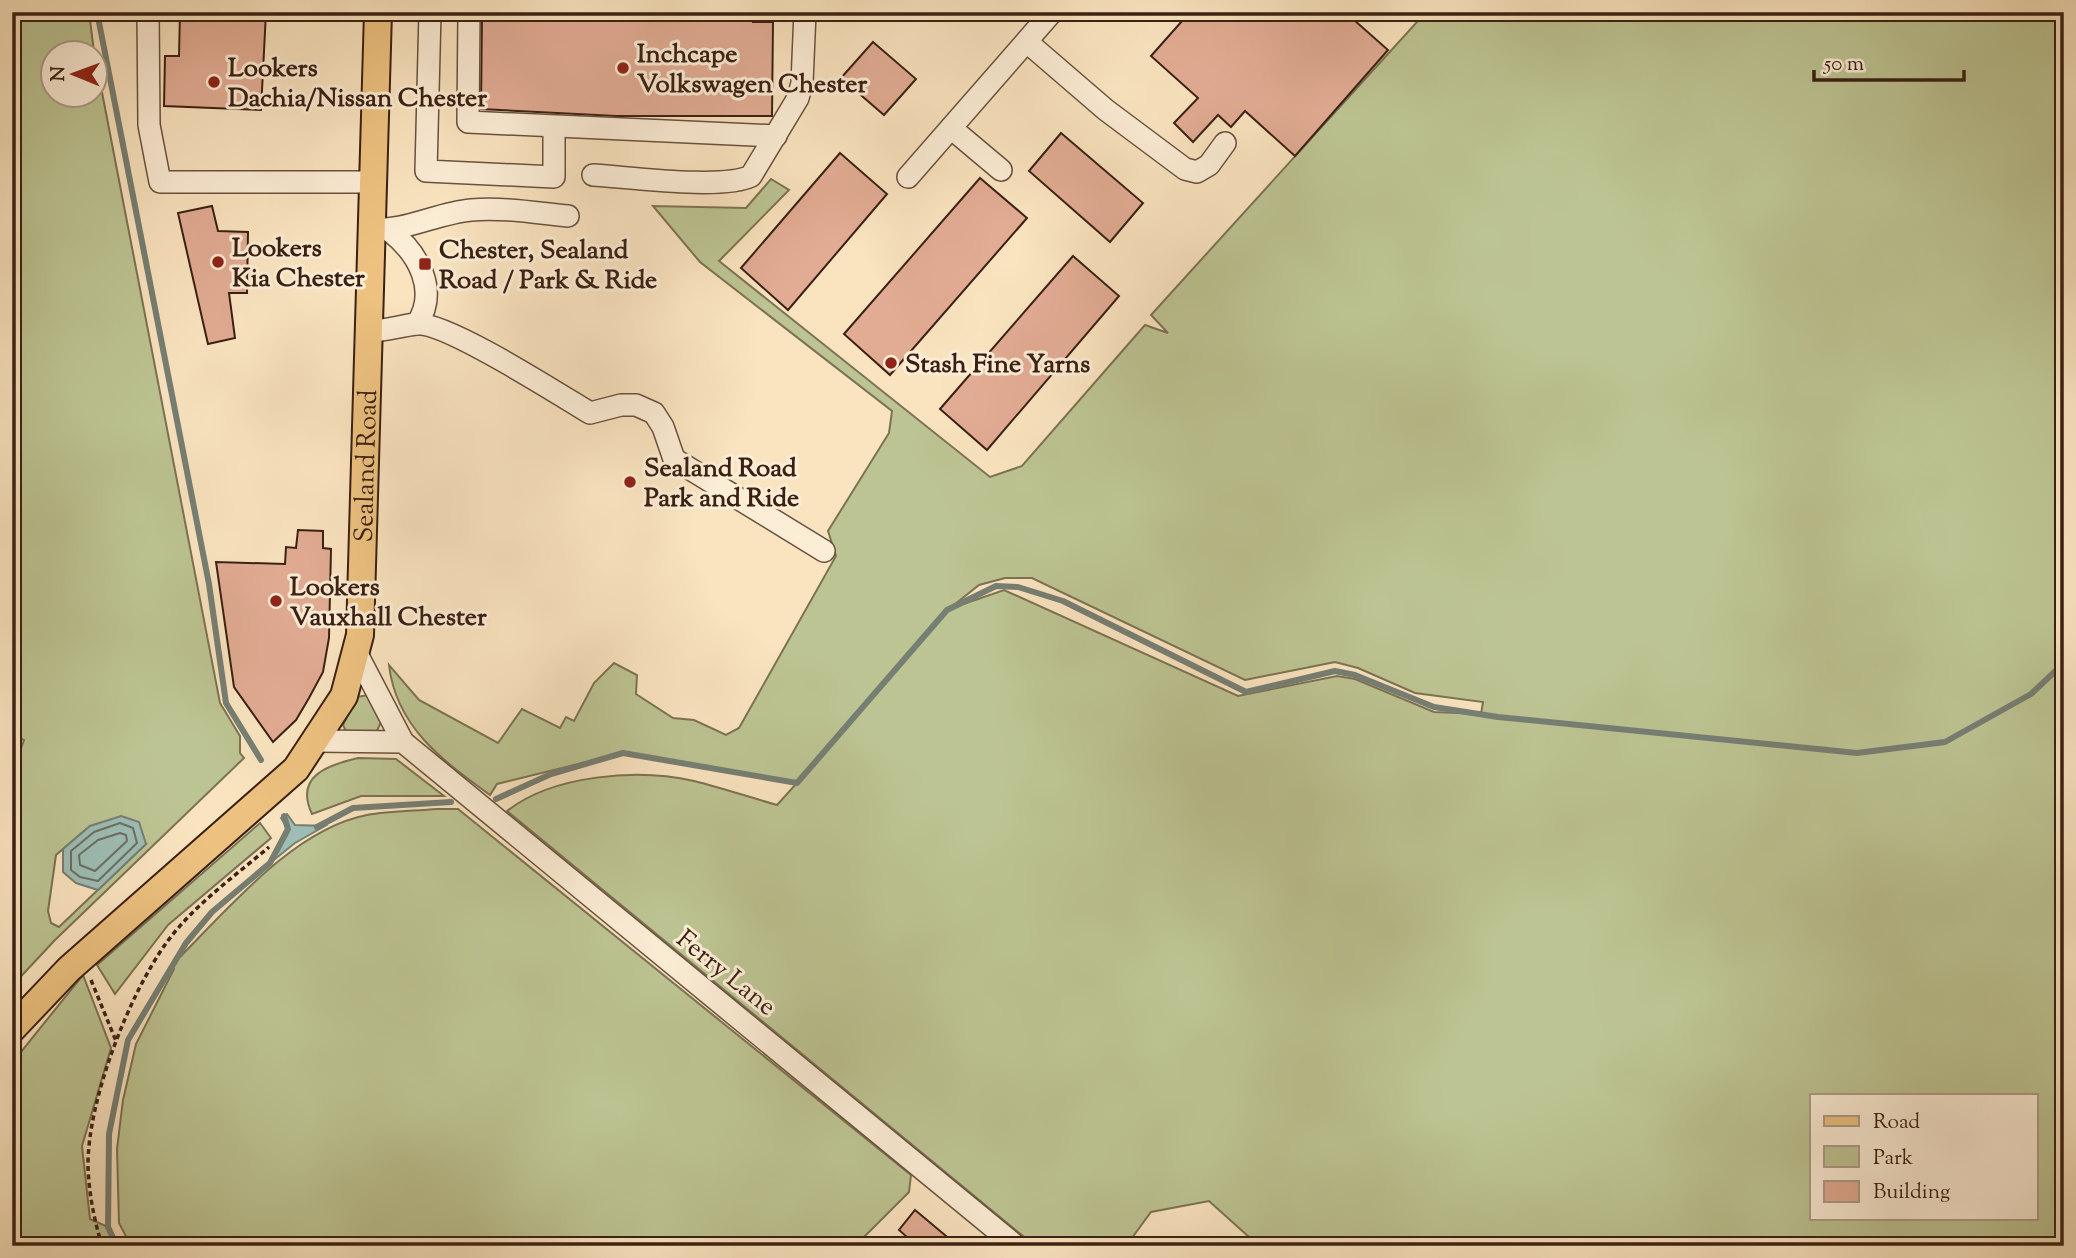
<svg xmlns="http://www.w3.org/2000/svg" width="2076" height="1258" viewBox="0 0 2076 1258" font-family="'Sorts Mill Goudy',serif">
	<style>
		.green { fill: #bdc493; stroke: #7c7253; stroke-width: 2; fill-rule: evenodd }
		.water { fill: #9ebeb5; stroke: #767f74; stroke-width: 2 }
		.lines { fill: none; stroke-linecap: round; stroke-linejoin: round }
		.shore { stroke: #6c6f64; stroke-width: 2 }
		.stream { stroke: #767f74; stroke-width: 6 }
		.building { fill: #e2ac94; stroke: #3a2013; stroke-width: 2 }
		.minor-casing { stroke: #6a513e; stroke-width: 24 }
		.major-casing { stroke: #3a2013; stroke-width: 30 }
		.path { stroke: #3a2013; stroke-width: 3.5; stroke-dasharray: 5 3.5; stroke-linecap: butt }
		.minor { stroke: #fcedd6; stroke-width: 21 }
		.major { stroke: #edc280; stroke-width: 26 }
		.poi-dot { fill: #8f2418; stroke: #fcedd6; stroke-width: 2.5 }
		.labels { text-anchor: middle; stroke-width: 6; stroke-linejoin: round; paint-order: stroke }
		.poi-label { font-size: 26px; font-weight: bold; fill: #3a2013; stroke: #fcedd6; text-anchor: start }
		.street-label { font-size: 26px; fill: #3a2013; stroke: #fcedd6 }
	</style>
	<rect width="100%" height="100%" fill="#fae4c0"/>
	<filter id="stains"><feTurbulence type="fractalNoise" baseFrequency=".00286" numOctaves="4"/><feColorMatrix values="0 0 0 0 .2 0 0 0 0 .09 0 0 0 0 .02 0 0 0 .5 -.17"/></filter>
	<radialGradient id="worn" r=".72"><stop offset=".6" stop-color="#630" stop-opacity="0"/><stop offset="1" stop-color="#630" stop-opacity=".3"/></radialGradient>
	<!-- green -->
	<g class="green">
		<path d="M12,12H89L94,52H52V94H94L95,56L220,703L240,736V753L244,758L55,940L12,986V773L24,740L12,735ZM90,826L146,844L59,927L51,923L48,911L56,855Z"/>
		<path d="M1426,12H2064V1246H1259L1209,1201L1151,1212L1126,1246H1035L507,811C553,775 637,768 694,781C722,788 749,797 777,805L797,783L623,753L497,784L490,795C443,761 396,727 389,665L419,700L498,743L522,709L560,728L566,717L574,721L594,683L614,663L637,675L636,694L673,718L694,720L726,735L739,728L836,556L828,531L889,433L892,411L700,262L653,206L746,208L771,179L789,190L719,261L990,477L1022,466L1145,325L1168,333L1151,315ZM1005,578H1032L1245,680L1335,662L1358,668L1415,693L1483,702L1481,714L1434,712L1355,679L1337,676L1238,696L1004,590L949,609L979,585ZM1812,1095H2036V1218H1812Z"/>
		<path d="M368,695L381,722L376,733L347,734L343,725L357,697Z"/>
		<path d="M358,758L396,759L444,796H361L312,814C294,776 328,765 358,758Z"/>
		<path d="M437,809H458L911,1175L909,1192L855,1246H131L119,1223L117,1149L123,1100L136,1044L174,969L172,965C223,915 292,829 367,815C389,811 414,811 437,809Z"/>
		<path d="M260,823L271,838L168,925L115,994L97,965Z"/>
		<path d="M83,975L111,1048L82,1146L90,1219L108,1227L117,1246H12V1063Z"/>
	</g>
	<!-- water -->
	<g class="water">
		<path d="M287,814L295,825L325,826L295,843L270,863L288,829L281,818Z"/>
		<path d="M121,816L139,822L146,844L98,890L76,883L63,872V849L90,826Z"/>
	</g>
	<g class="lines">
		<!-- shore -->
		<g class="shore">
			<path d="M120,823L133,828L137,843L98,881L80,877L71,870V851L94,832Z"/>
			<path d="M120,833L126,835L127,841L95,871L80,865L79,855L98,840Z"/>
		</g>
		<!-- stream -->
		<g class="stream">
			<path d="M97,12L209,584L226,703L261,760"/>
			<path d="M496,799L551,774L623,753L797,783L947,610L996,586L1018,587L1063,601L1246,692L1335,671L1355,675L1434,707L1498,717L1857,753L1945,742L2031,694L2064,663"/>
			<path d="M317,827L353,808L451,802"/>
			<path d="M117,1246L108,1227L109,1134L128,1040L186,943L212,912L270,863L288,829L284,816"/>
		</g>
	</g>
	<!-- building -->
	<g class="building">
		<path d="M180,12H266L261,110L164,106L165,56H179Z"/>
		<path d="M585,12H753V22H773L772,116H616L481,109L482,14L585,16Z"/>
		<path d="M1190,12H1345L1388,50L1295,156L1245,111L1231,127L1218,115L1193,142L1174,123L1198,98L1151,56Z"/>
		<path d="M873,42L916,79L884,115L841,78Z"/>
		<path d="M1061,133L1143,203L1110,242L1029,171Z"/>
		<path d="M840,153L887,194L788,310L741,268Z"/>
		<path d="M980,178L1027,218L890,375L844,334Z"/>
		<path d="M212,206L218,231L248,232L247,293H229L235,338L208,344L178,213Z"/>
		<path d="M1073,256L1119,296L987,450L940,409Z"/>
		<path d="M298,530L323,531V548L331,549L329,638L323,672L309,698L296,720L273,742L234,687L216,562L285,564L286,547L296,548Z"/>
		<path d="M915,1210L958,1246H917L899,1230Z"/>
	</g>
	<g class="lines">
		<!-- minor casing -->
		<g class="minor-casing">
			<g id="minor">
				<path d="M148,12L149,125L160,182H373"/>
				<path d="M430,12L426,171L554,177V127"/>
				<path d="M469,12L468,122L776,136"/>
				<path d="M1027,42L1106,110L1185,169L1197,172L1209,165L1225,143"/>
				<path d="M951,128L1001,170"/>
				<path d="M593,175C628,177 723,190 751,176L798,98L802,83L805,12"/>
				<path d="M908,177L1052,12"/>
				<path d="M371,229C405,232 437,213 471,210C502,207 537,213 568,216"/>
				<path d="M390,231C418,253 439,290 417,324"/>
				<path d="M368,331C386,331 399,326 416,324C445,321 560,395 590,413L621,405H636L654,413L663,427L674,459L824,551"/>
				<path d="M356,652L403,742"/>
				<path d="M317,741L403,742L1016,1246"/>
			</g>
		</g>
		<!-- major casing -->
		<g class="major-casing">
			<g id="major">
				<path id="s1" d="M12,1029L69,969L296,769L344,696L360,635L378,12"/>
			</g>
		</g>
		<!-- path -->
		<g class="path">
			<path d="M91,980L116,1041"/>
			<path d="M102,1246C94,1219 89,1194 88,1167C87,1102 129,994 167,942C194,905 235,876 269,847"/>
		</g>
		<!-- minor -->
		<use href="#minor" class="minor"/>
		<!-- major -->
		<use href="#major" class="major"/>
	</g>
	<!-- markers -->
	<g class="poi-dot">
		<circle cx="623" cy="68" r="7"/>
		<circle cx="214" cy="82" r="7"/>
		<circle cx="218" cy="262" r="7"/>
		<rect x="418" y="257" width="14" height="14" rx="3.5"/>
		<circle cx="891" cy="363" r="7"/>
		<circle cx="630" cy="482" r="7"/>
		<circle cx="276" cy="601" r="7"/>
	</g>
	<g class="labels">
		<!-- poi labels -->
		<g class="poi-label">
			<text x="637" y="62">Inchcape<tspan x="637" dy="30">Volkswagen Chester</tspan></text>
			<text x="228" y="76">Lookers<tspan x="228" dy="30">Dachia/Nissan Chester</tspan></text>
			<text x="232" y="256">Lookers<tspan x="232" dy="30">Kia Chester</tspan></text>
			<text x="439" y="258">Chester, Sealand<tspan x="439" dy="30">Road / Park &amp; Ride</tspan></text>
			<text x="905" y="372">Stash Fine Yarns</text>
			<text x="644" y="476">Sealand Road<tspan x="644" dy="30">Park and Ride</tspan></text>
			<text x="290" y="595">Lookers<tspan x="290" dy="30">Vauxhall Chester</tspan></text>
		</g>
		<!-- street labels -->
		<g class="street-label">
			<text dy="9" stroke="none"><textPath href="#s1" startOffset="705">Sealand Road</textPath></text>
			<text transform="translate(727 972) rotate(39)" y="9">Ferry Lane</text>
		</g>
	</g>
	<!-- margin -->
	<rect width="2076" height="1258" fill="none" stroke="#fae4c0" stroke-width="42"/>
	<rect x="14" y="14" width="2048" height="1230" fill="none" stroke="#3a2013" stroke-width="3.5"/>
	<rect x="21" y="21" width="2034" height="1216" fill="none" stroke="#3a2013" stroke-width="2"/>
	<!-- legend -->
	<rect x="1810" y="1094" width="228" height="126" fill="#fcedd6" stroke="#ae9b88" stroke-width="2"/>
	<rect x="1824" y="1116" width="35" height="10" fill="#edc280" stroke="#ae9b88" stroke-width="2"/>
	<text x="1873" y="1128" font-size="21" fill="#3a2013">Road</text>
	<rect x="1824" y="1146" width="35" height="21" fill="#bdc493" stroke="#ae9b88" stroke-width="2"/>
	<text x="1873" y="1164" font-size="21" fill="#3a2013">Park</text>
	<rect x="1824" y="1181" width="35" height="21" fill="#e2ac94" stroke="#ae9b88" stroke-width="2"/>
	<text x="1873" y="1198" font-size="21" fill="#3a2013">Building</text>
	<!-- north arrow -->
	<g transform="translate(74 74) rotate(271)"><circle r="33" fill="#fcedd6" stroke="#ae9b88" stroke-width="2"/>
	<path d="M0-5L12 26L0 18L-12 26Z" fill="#8f2418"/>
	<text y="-10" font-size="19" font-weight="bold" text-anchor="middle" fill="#3a2013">N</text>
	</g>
	<!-- scale -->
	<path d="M1814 70v10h150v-10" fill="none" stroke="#3a2013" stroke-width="3.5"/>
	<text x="1824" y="70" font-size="21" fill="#3a2013" stroke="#fcedd6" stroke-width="5" paint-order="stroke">50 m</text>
	<rect width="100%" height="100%" filter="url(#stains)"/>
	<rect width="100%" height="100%" fill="url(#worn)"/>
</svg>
